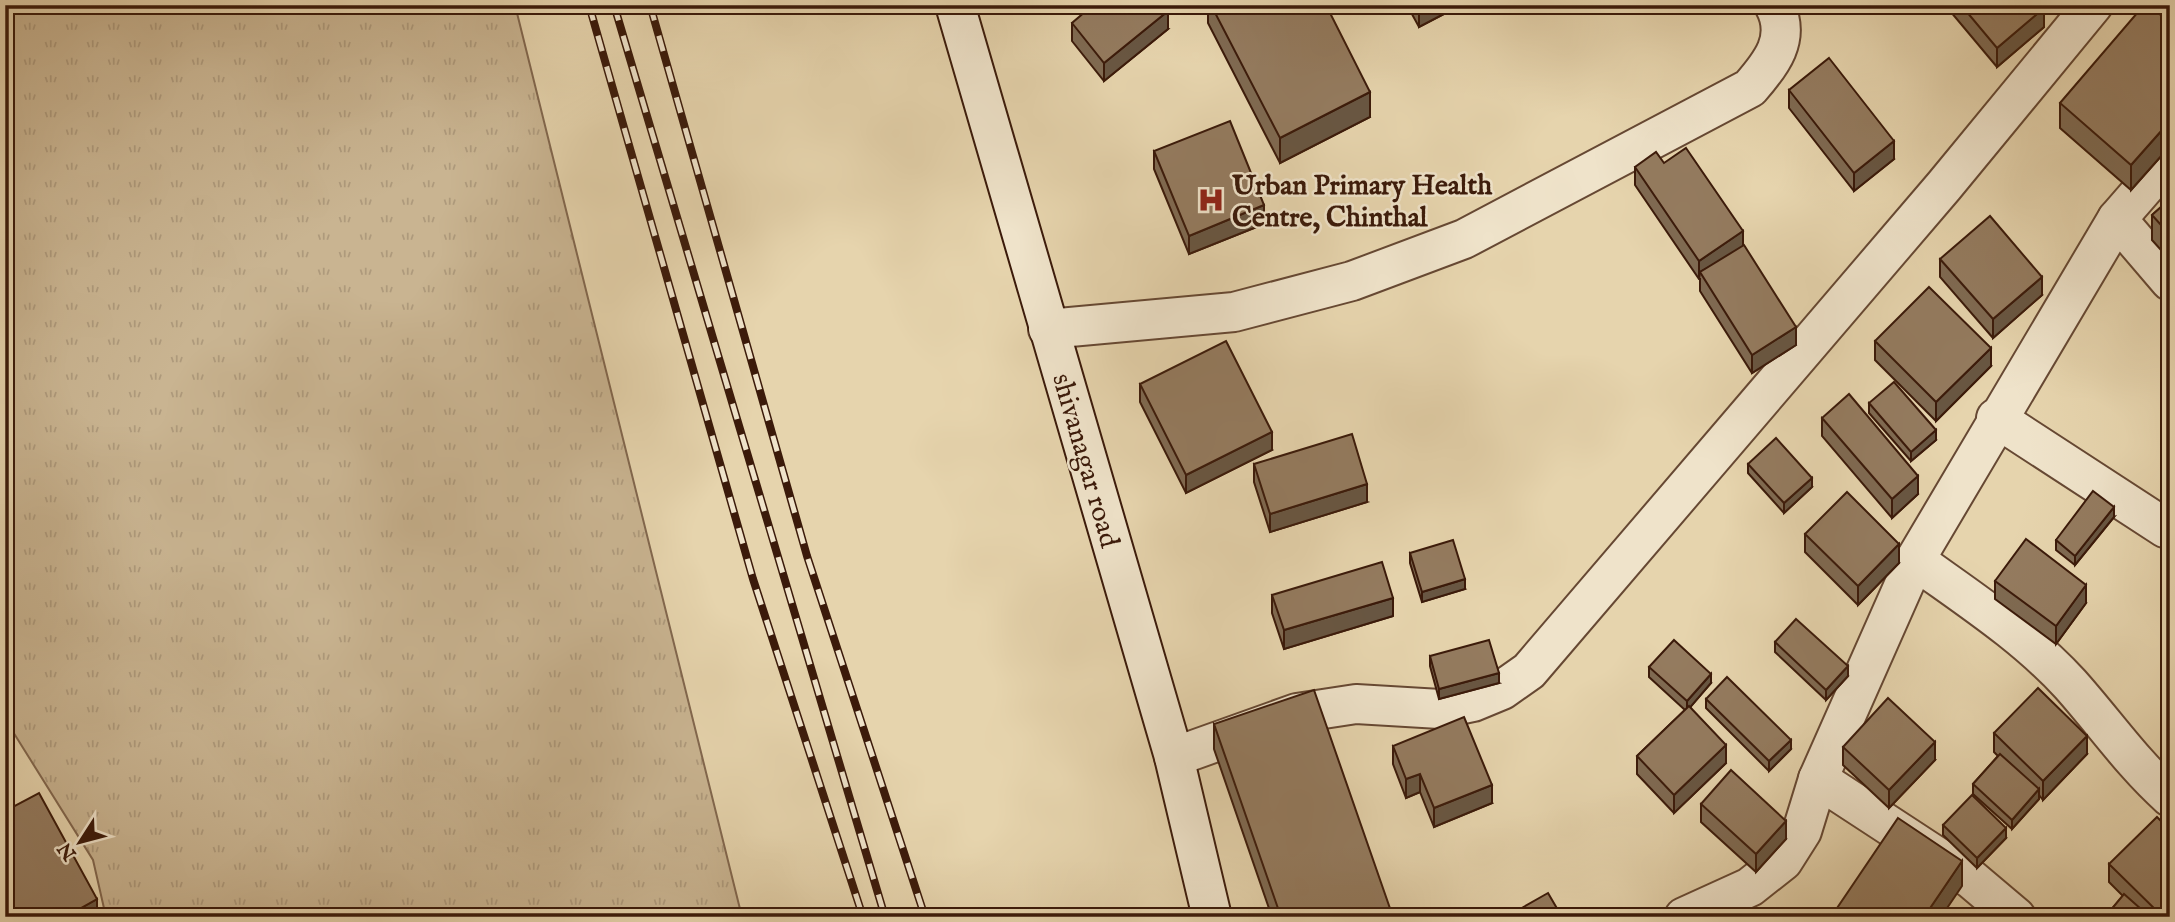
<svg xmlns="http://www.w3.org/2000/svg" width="2175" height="922" viewBox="0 0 2175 922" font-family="'IM FELL English',serif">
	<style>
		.grass { fill: url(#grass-tufts); stroke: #82674e; stroke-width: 2 }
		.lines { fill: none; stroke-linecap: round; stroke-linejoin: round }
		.street-casing { stroke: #664833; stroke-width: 42 }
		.secondary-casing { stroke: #3b1a0a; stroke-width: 42 }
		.street { stroke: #efe3ca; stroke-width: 38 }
		.secondary { stroke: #efe3ca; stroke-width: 38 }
		.rail-casing { stroke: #3b1a0a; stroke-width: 8 }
		.rail { stroke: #efe3ca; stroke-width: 5; stroke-dasharray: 16; stroke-linecap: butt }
		.wall { fill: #7f6a52; stroke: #3b1a0a; stroke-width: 2 }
		.shaded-wall { fill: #685642; stroke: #3b1a0a; stroke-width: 2 }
		.building { fill: #947b5f; stroke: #3b1a0a; stroke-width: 2 }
		.labels { text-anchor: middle; stroke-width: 5; stroke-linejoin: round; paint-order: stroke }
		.poi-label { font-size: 28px; font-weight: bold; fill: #3b1a0a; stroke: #efe3ca; text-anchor: start }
		.street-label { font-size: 28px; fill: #3b1a0a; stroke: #efe3ca }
	</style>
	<defs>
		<pattern id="grass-tufts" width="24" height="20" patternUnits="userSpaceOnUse" patternTransform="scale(1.75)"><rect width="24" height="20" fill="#c9b491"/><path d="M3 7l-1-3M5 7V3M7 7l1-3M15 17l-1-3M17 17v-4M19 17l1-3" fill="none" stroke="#ae9a7c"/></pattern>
	</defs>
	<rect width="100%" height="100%" fill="#e6d4ad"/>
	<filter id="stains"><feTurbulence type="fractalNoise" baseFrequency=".00286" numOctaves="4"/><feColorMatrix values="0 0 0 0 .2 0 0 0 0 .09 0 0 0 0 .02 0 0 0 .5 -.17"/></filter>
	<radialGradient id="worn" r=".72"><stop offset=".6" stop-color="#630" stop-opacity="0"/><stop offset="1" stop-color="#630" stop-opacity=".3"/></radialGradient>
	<!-- grass -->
	<path class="grass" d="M5,5H515L742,917H106L93,860L5,719Z"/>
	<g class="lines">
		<!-- street casing -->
		<g class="street-casing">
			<g id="street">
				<path d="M2117,219L2170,281"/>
				<path d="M1048,329L1234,312L1352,281L1464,239L1750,88C1771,64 1792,38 1774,5"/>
				<path d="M1996,418L2165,528"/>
				<path d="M1915,560C1969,599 2025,635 2070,684C2104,722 2132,763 2170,797"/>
				<path d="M1174,757L1297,713L1356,704L1440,709L1473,702L1502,690L1529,671L1944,186L2093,5"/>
				<path d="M1818,779L1971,879L2016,917"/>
				<path d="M1684,917L1750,887L1783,861L1802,831L1818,779L1915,560L2117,219L2170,158"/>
			</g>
		</g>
		<!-- secondary casing -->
		<g class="secondary-casing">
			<path id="secondary" d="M955,5L1174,757L1212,917"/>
		</g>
		<!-- street -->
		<use href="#street" class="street"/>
		<!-- secondary -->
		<use href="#secondary" class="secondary"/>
		<!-- rail casing -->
		<g class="rail-casing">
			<g id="rail">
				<path d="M589,5L753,579L863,917"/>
				<path d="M614,5L885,917"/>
				<path d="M650,5L807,556L925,917"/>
			</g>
		</g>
		<!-- rail -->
		<use href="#rail" class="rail"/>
	</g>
	<!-- wall -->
	<g class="wall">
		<path d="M1208,5H1326L1370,117L1280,163L1208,23Z"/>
		<path d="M1407,5H1461L1419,27Z"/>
		<path d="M1945,5H2041L2044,27L1997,67Z"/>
		<path d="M1072,23L1168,29L1104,81L1072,41Z"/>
		<path d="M2170,23V146L2131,190L2060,128V103Z"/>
		<path d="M1789,90L1894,159L1854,191L1789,108Z"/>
		<path d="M1154,151L1264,224L1189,254L1154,169Z"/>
		<path d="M1664,163L1743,246L1796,345L1752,373L1700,291V279H1699L1635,185V167Z"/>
		<path d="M2170,199V260L2152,240V215Z"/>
		<path d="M1940,259L2042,295L1993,338L1940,277Z"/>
		<path d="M1875,341L1991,366L1936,421L1875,360Z"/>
		<path d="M1140,384L1272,450L1186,493L1140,402Z"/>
		<path d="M1869,403L1936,440L1911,461L1869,413Z"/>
		<path d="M1822,418L1918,494L1892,518L1822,436Z"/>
		<path d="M1254,464L1367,502L1270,532L1254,482Z"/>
		<path d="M1748,464L1812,487L1784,513L1748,473Z"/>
		<path d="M2114,517L2075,565L2056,550V540Z"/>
		<path d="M1805,534L1899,563L1858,605L1805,552Z"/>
		<path d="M1410,553L1465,589L1422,602L1410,563Z"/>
		<path d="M1995,581L2086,603L2056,644L1995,599Z"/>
		<path d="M1272,595L1393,616L1284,649L1272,613Z"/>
		<path d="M1775,642L1848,676L1826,700L1775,652Z"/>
		<path d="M1430,656L1499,683L1439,699L1430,666Z"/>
		<path d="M1649,667L1711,683L1690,707L1726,763L1674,813L1637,774V756L1685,710L1649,677Z"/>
		<path d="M1706,699L1791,749L1769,771L1706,708Z"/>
		<path d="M1214,724L1393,917H1272L1214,749Z"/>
		<path d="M1994,733L2087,754L2043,800L2039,795V799L2012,829L1973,794V784L1998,756L1994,752Z"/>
		<path d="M1393,746L1492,803L1434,827L1420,792L1406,798L1393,764Z"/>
		<path d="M1843,747L1935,760L1889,808L1843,765Z"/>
		<path d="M1701,804L1786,839L1756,872L1701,822Z"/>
		<path d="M1943,825L2006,838L1977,868L1943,835Z"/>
		<path d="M2109,864L2170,917H2105L2123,896L2109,882Z"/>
	</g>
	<!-- shaded-wall -->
	<g class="shaded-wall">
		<path d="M1427,5H1461L1419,27V9Z"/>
		<path d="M2044,8V27L1997,67V48Z"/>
		<path d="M1168,11V29L1104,81V63Z"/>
		<path d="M1370,92V117L1280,163V138Z"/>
		<path d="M2170,121V146L2131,190V165Z"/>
		<path d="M1894,141V159L1854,191V173Z"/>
		<path d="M1264,205V224L1189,254V236Z"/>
		<path d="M1743,231V249L1700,272L1699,279V261Z"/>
		<path d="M2042,277V295L1993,338V319Z"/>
		<path d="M1796,327V345L1752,373V355Z"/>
		<path d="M1991,348V366L1936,421V402Z"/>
		<path d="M1936,430V440L1911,461V452Z"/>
		<path d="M1272,432V450L1186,493V475Z"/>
		<path d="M1918,476V494L1892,518V499Z"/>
		<path d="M1812,478V487L1784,513V503Z"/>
		<path d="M1367,484V502L1270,532V514Z"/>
		<path d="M2114,507V517L2075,565V556Z"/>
		<path d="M1899,544V563L1858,605V586Z"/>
		<path d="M1465,579V589L1422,602V592Z"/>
		<path d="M2086,585V603L2056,644V626Z"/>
		<path d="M1393,598V616L1284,649V630Z"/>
		<path d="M1848,666V676L1826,700V690Z"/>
		<path d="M1499,673V683L1439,699V689Z"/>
		<path d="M1711,674V683L1687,711V701Z"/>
		<path d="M2087,736V754L2043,800V781Z"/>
		<path d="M1791,740V749L1769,771V761Z"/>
		<path d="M1935,742V760L1889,808V790Z"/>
		<path d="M1726,745V763L1674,813V795Z"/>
		<path d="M1420,774V792L1406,798V779Z"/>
		<path d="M1492,785V803L1434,827V808Z"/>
		<path d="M2039,789V799L2012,829V820Z"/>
		<path d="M1786,821V839L1756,872V854Z"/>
		<path d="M2006,828V838L1977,868V858Z"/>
		<path d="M1962,861V886L1941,917H1924Z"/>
		<path d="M97,899V917H65Z"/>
	</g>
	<!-- building -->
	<g class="building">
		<path d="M1093,5H1164L1168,11L1104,63L1072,23Z"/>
		<path d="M1211,5H1326L1370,92L1280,138Z"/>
		<path d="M1417,5H1427L1419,9Z"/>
		<path d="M1961,5H2041L2044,8L1997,48Z"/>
		<path d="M2144,5H2149L2170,23V121L2131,165L2060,103Z"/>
		<path d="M1829,58L1894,141L1854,173L1789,90Z"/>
		<path d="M1230,121L1264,205L1189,236L1154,151Z"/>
		<path d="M1686,148L1743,231L1699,261L1635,167L1656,152L1664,163Z"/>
		<path d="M2170,199V235L2152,215Z"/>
		<path d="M1990,216L2042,277L1993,319L1940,259Z"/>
		<path d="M1744,245L1796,327L1752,355L1700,272Z"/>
		<path d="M1929,287L1991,348L1936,402L1875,341Z"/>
		<path d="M1226,341L1272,432L1186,475L1140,384Z"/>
		<path d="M1894,382L1936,430L1911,452L1869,403Z"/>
		<path d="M1849,394L1918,476L1892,499L1822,418Z"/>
		<path d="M1352,434L1367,484L1270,514L1254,464Z"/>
		<path d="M1776,438L1812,478L1784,503L1748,464Z"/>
		<path d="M2093,491L2114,507L2075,556L2056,540Z"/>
		<path d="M1847,492L1899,544L1858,586L1805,534Z"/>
		<path d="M2026,539L2086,585L2056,626L1995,581Z"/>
		<path d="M1453,540L1465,579L1422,592L1410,553Z"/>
		<path d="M1382,562L1393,598L1284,630L1272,595Z"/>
		<path d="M1796,619L1848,666L1826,690L1775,642Z"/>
		<path d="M1489,640L1499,673L1439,689L1430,656Z"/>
		<path d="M1674,640L1711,674L1687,701L1649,667Z"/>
		<path d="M1727,677L1791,740L1769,761L1706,699Z"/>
		<path d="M2038,688L2087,736L2043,781L1994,733Z"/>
		<path d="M1314,690L1393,917H1281L1214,724Z"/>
		<path d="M1888,698L1935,742L1889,790L1843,747Z"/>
		<path d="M1689,706L1726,745L1674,795L1637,756Z"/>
		<path d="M1464,717L1492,785L1434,808L1420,774L1406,779L1393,746Z"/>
		<path d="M2000,754L2039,789L2012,820L1973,784Z"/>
		<path d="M1731,770L1786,821L1756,854L1701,804Z"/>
		<path d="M39,793L97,899L65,917H5V811Z"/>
		<path d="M1972,795L2006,828L1977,858L1943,825Z"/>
		<path d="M2157,817L2170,830V917H2163L2109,864Z"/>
		<path d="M1898,818L1962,861L1924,917H1831Z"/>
		<path d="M1548,893L1562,917H1506Z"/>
		<path d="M2124,894L2150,917H2105Z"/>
	</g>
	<!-- icons -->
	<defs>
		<g id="hospital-bare" transform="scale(2.1)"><path d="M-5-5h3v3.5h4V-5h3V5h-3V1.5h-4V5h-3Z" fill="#8f2418" stroke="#efe3ca" stroke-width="2.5" paint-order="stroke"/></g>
	</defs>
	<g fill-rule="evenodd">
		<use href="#hospital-bare" x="1211" y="200"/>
	</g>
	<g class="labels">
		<!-- poi labels -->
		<g class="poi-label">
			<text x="1232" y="194">Urban Primary Health<tspan x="1232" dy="32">Centre, Chinthal</tspan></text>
		</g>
		<!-- street labels -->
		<g class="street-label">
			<text transform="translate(1087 460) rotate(74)" y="10">shivanagar road</text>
		</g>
	</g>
	<!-- margin -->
	<rect width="2175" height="922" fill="none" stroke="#e6d4ad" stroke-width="28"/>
	<rect x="7" y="7" width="2161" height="908" fill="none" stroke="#3b1a0a" stroke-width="3.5"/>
	<rect x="14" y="14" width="2147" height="894" fill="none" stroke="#3b1a0a" stroke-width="2"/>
	<!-- north arrow -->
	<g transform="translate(80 842) rotate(234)" stroke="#efe3ca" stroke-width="5" paint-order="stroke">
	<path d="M0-5L12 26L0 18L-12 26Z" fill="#3b1a0a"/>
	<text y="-10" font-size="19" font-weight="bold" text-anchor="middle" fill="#3b1a0a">N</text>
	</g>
	<rect width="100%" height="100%" filter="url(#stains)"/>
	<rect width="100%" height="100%" fill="url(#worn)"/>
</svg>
